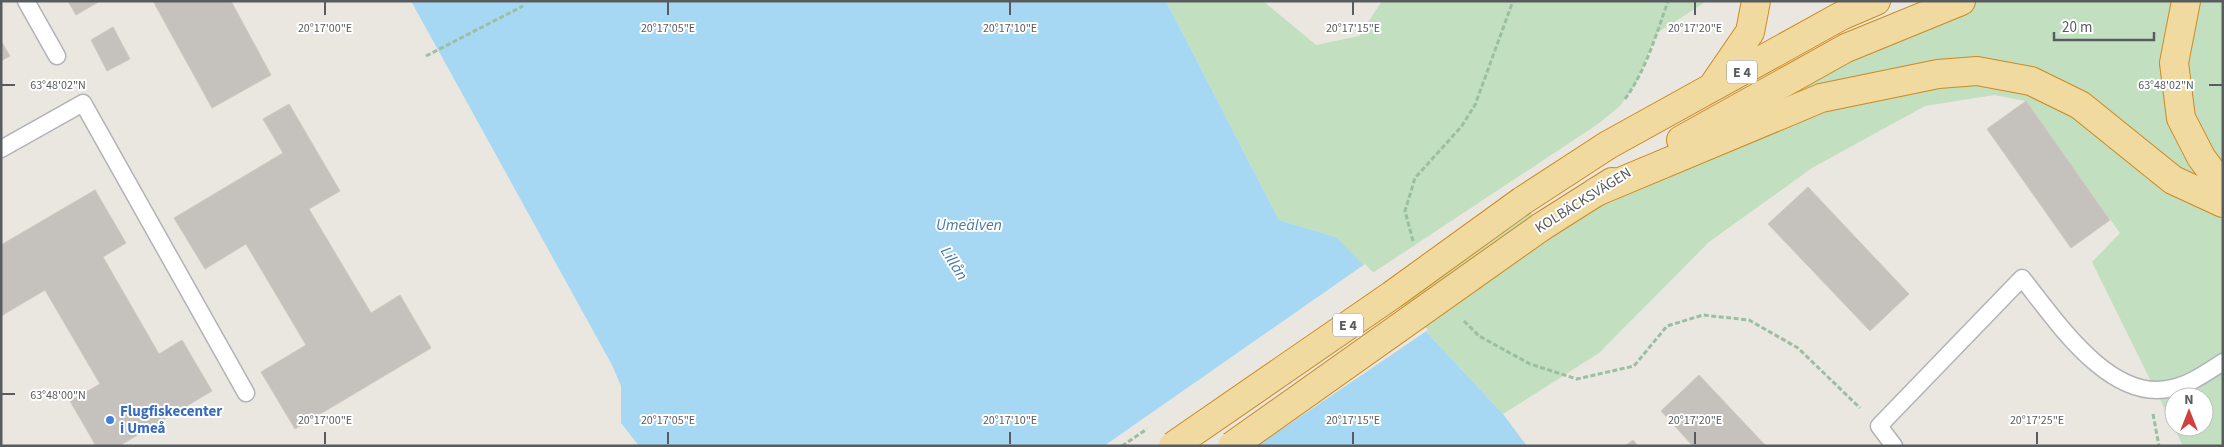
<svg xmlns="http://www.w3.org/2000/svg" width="2224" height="447" viewBox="0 0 2224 447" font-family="'Source Sans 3',sans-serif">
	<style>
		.green { fill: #c2dfbf; fill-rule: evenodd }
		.water { fill: #a7d8f3 }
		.pier { fill: #eae7e0 }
		.building { fill: #c5c2bd; stroke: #cec8c0 }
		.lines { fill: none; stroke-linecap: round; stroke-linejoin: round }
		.service-casing { stroke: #b1b3b6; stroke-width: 19 }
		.trunk-casing { stroke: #ce891c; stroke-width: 30 }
		.path { stroke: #9abfa1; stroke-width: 3; stroke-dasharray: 5 2.5; stroke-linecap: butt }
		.service { stroke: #fff; stroke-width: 16 }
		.trunk { stroke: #f1daa0; stroke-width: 28 }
		.trunk-bridge-casing { stroke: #ce891c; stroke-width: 30; stroke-linecap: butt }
		.path-bridge { stroke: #9abfa1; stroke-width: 3; stroke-dasharray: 5 2.5; stroke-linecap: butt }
		.trunk-bridge { stroke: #f1daa0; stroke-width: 28 }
		.ticks { fill: none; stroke: #595c5f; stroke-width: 2 }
		.shop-dot { fill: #3f7fe0; stroke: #fff; stroke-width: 2 }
		.labels { text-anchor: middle; stroke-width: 4; stroke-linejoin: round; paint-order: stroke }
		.shield { fill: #fff; stroke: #8b8d8f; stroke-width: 1 }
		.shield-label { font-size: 14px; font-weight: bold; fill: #595c5f }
		.street-label { font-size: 15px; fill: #595c5f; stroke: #fff }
		.shop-label { font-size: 15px; font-weight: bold; fill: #366cbe; stroke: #fff; text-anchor: start }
		.water-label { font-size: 16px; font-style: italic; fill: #487aa2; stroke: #fff }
		.ticks-label { font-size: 12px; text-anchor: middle; fill: #595c5f; stroke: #fff; stroke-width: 4; stroke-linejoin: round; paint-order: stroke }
	</style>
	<rect width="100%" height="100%" fill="#eae7e0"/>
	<!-- green -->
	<g class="green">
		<path d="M1166,1H1263L1316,45L1359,36L1382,1H1707L1657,33L1636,83L1620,106L1598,124L1371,274L1336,237L1279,220Z"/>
		<path d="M1954,1H2223V446H2183L2092,262L2120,233L2026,101L1994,95L1925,106L1812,168L1709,242L1599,353L1503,414L1392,295L1522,201L1550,239L1666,165ZM2174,397H2204V427H2174Z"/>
	</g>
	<!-- water -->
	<path class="water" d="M411,1H1166L1279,220L1336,237L1392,295L1503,414L1527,446H639L621,423V386L612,365Z"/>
	<!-- pier -->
	<path class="pier" d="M1365,264L1428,330L1257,446H1104Z"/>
	<!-- building -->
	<g class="building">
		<path d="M68,1H100L76,15Z"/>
		<path d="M153,1H231L271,75L212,108Z"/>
		<path d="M113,27L130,59L107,71L91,40Z"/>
		<path d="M1,41L10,56L1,61Z"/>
		<path d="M2026,101L2110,220L2071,248L1987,129Z"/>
		<path d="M289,104L340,191L309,209L371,313L400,295L431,348L295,429L261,372L306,345L246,244L205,269L174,218L283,153L263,119Z"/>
		<path d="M1808,187L1909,294L1870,331L1768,224Z"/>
		<path d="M95,190L126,243L103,257L159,354L182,340L212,391L119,446H96L70,401L100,384L45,290L1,316V245Z"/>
		<path d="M1699,375L1766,446H1693L1661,411Z"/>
		<path d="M1633,440L1638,446H1625Z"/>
	</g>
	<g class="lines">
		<!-- service casing -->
		<g class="service-casing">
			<g id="service">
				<path d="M26,1L57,56"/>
				<path d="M1,149L83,103L246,393"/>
				<path d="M1894,446L1879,426L2022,278C2055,319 2110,404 2172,388C2191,384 2207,372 2223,362"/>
			</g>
		</g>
		<!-- trunk casing -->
		<g class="trunk-casing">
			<g id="trunk">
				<path d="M2186,1L2174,63L2181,118L2201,157L2223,187"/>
				<path d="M1715,83L1750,32L1756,1"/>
				<path d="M1681,140L1846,48L1961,1"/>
				<path d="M1596,192L1821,98L1938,74L1977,71L2031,81L2080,105L2173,180L2223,203"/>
				<path d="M1522,201L1608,145L1841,16L1876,1"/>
				<path d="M1541,227L1612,182"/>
			</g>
		</g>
		<!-- path -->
		<g class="path">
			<path d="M426,56L523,6"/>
			<path d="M1625,99C1646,70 1656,35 1668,1"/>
			<path d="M1413,241L1405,211L1415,178L1461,127L1475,105L1513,1"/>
			<path d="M1464,321L1479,336L1530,364L1577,379L1634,366L1667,326L1703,315L1749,320L1798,348L1860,408"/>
			<path d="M2153,414L2159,446"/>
		</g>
		<!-- service -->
		<use href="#service" class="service"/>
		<!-- trunk -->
		<use href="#trunk" class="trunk"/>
		<!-- trunk-bridge casing -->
		<g class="trunk-bridge-casing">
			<g id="trunk-bridge">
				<path d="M1173,446L1392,295L1522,201"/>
				<path d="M1232,446L1541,227"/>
			</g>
		</g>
		<!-- path-bridge -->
		<path class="path-bridge" d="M1122,446L1147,429"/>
		<!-- trunk-bridge -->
		<use href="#trunk-bridge" class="trunk-bridge"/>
	</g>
	<!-- ticks -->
	<path class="ticks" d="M325,2V15M668,2V15M1010,2V15M1353,2V15M1695,2V15M2,85H15M2209,85H2222M2,394H15M325,432V444M668,432V444M1010,432V444M1353,432V444M1695,432V444M2037,432V444"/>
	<!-- markers -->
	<circle class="shop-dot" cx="110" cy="420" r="5"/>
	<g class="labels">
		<!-- shield labels -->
		<g class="shield">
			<rect x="1727" y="60.5" width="30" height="23" rx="4"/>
			<rect x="1333" y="313.5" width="30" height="23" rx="4"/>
		</g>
		<g class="shield-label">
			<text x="1742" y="77">E 4</text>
			<text x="1348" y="330">E 4</text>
		</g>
		<!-- street labels -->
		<g class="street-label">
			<text transform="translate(1583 200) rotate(-32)" y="5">KOLBÄCKSVÄGEN</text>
		</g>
		<!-- shop labels -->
		<g class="shop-label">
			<text x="120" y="416">Flugfiskecenter<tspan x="120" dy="17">i Umeå</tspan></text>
		</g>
		<!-- water labels -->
		<g class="water-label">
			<text x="969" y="230">Umeälven</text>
			<text transform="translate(955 263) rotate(58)" y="6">Lillån</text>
		</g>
	</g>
	<g class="ticks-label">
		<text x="325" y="32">20°17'00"E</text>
		<text x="668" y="32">20°17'05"E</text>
		<text x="1010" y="32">20°17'10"E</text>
		<text x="1353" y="32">20°17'15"E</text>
		<text x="1695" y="32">20°17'20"E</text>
		<text x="58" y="89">63°48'02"N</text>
		<text x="2166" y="89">63°48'02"N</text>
		<text x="58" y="399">63°48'00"N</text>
		<text x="325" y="424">20°17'00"E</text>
		<text x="668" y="424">20°17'05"E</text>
		<text x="1010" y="424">20°17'10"E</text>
		<text x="1353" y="424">20°17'15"E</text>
		<text x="1695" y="424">20°17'20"E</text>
		<text x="2037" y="424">20°17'25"E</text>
	</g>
	<!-- border -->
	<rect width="2224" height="447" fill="none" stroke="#595c5f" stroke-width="5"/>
	<!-- north arrow -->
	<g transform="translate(2189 412)"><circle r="24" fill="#ffffff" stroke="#bdbebf"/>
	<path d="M0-4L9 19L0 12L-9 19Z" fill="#d23f3f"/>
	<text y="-8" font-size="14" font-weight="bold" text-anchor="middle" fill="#595c5f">N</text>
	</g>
	<!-- scale -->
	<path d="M2054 32v8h100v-8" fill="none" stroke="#595c5f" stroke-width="2.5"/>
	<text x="2062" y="32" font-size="15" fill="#595c5f" stroke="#ffffff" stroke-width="4" paint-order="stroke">20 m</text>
</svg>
